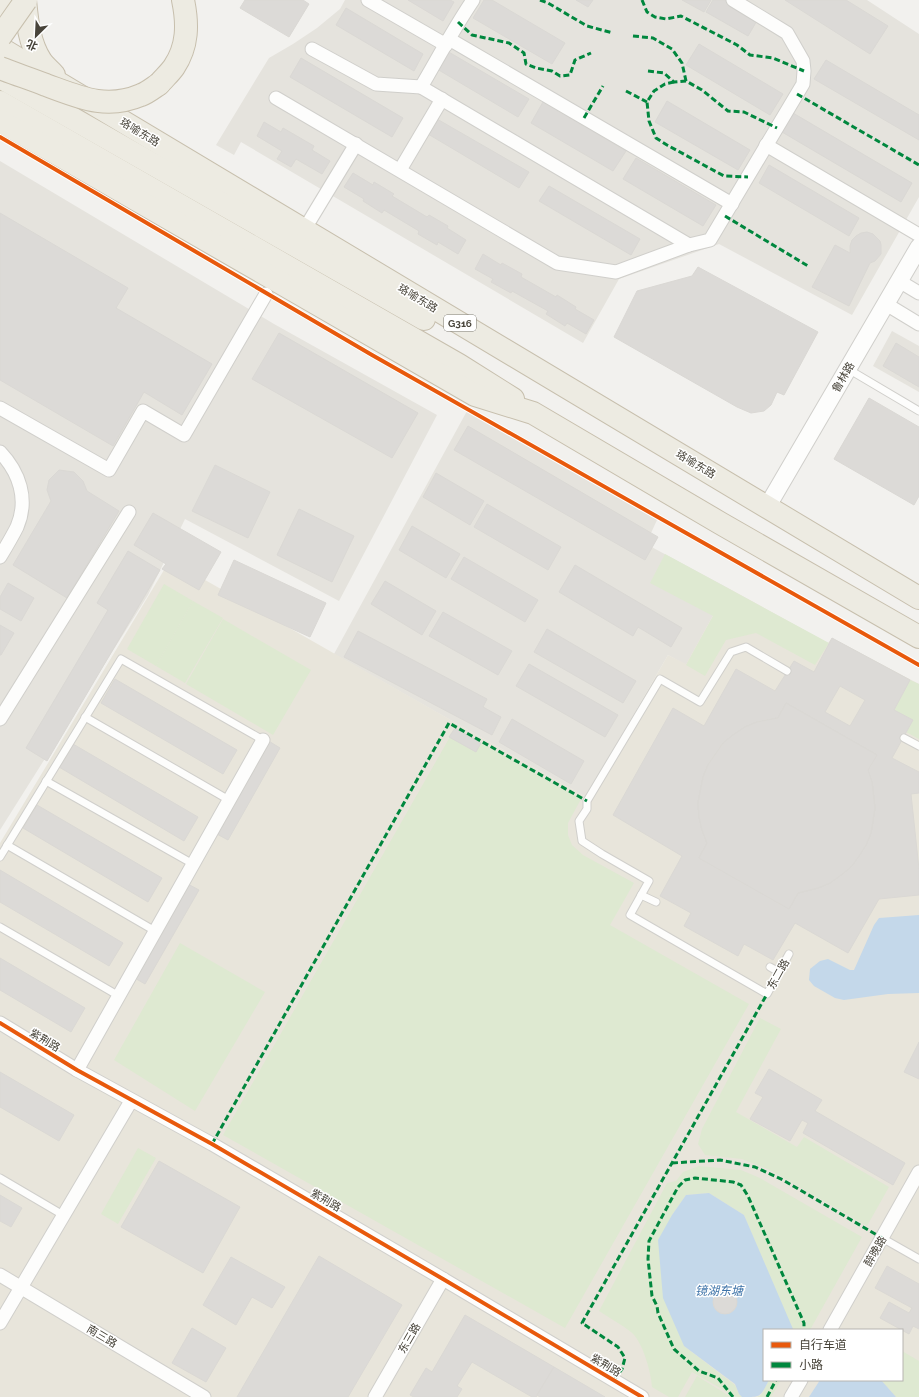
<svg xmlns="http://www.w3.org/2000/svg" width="919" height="1397" viewBox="0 0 919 1397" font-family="Raleway,'Noto Sans SC',sans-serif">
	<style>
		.residential { fill: #e5e3dd }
		.education { fill: #e8e5db; fill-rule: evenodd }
		.green { fill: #dee9d1 }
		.water { fill: #c4d8ea }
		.building { fill: #dcdad7; stroke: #dad8d4; fill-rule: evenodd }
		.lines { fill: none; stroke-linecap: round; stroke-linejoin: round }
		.service-casing { stroke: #d0cfcb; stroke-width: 9 }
		.minor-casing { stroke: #d0cfcb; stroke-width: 15 }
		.tertiary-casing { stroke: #d0cfcb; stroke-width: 19 }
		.trunk-casing { stroke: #c7bfad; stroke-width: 24 }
		.service { stroke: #fdfdfc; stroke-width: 7 }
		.minor { stroke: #fdfdfc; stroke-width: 13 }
		.tertiary { stroke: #fdfdfc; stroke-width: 17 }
		.trunk { stroke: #edebe2; stroke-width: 22 }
		.trunk-bridge-casing { stroke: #c7bfad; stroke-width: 24; stroke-linecap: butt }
		.trunk-bridge { stroke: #edebe2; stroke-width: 22 }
		.quiet { stroke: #00873e; stroke-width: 3; stroke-dasharray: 6 3; stroke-linecap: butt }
		.cycleway-casing { stroke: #fff; stroke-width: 6 }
		.cycleway { stroke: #e8590c; stroke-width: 4 }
		.labels { text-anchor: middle; stroke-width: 3; stroke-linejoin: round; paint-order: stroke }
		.shield { fill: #fff; stroke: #7f7c75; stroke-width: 1 }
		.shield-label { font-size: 10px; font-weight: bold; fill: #48443a }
		.street-label { font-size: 11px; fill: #48443a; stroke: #fff }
		.water-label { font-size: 12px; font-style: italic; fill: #3f74a9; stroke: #fff }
	</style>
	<rect width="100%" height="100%" fill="#f2f1ee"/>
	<!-- residential -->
	<g class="residential">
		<path d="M345,0H867L919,34V197L852,315L719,244L619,279L583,343L241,142L234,155L216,145L269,58L293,44L317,28L340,9Z"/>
		<path d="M0,161L274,324L437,415L339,601L185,519L148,595L0,830Z"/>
		<path d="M892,331L919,346V392L873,366Z"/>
		<path d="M467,411L657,520L646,544L728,588L686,665L668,655L586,797L334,654Z"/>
	</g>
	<!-- education -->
	<path class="education" d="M170,560L586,797L668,655L686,664L728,588L828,643L832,638L919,684V1397H0V843ZM764,1330H902V1380H764Z"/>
	<!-- green -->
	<g class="green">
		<path d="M665,554L829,643L815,665L756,633L726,640L705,676L686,665L713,616L650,583Z"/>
		<path d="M164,584L193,601L156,666L127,649Z"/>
		<path d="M193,601L223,618L185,683L156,666Z"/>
		<path d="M223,619L311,670L273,735L186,684Z"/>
		<path d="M910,680L919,684V739L906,732L913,720L894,710Z"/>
		<path d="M455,728L581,799L568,823V835L572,845L583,855L634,883L610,925L749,1004L565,1328L223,1135Z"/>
		<path d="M180,943L265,992L195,1111L114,1060Z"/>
		<path d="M760,1018L781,1029L736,1112L797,1147L804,1137L889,1187L867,1226L770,1170L742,1159L705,1155L698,1144L702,1129Z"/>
		<path d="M138,1148L156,1158L118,1224L101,1214Z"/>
		<path d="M699,1166L741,1170L760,1178L862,1237L810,1330H792L744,1215L709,1193L686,1195L672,1215L684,1346L735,1385L739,1394L742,1397H736L692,1372L678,1397H669L652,1387C651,1372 643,1342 631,1332C621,1324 609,1318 599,1311L667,1183L676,1181L683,1172Z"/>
		<path d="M902,1351L919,1361V1397H896L881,1380H902Z"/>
		<path d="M697,1376L731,1397H685Z"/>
		<path d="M769,1380H781L771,1397H757L761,1395Z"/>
	</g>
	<!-- water -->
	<g class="water">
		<path d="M919,915V993L888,994L844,1000L835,998L814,986L809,980L810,969L820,961L828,959L850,970H854L874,925L879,918Z"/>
		<path d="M709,1193L744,1215L793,1329L764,1330V1380H769C760,1397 762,1397 742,1397L739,1394L735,1384L684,1346L663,1298L658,1240L672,1215L686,1195Z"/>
		<path d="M820,1380H881L896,1397H809Z"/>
	</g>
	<!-- building -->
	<g class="building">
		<path d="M245,0H303L309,4L289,37L240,8Z"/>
		<path d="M408,0H450L454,2L443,21Z"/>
		<path d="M484,0H492L565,43L552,64L473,18Z"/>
		<path d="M576,0H593L588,7Z"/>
		<path d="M682,0H711L704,12Z"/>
		<path d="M713,0H725L758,19L748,36L706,12Z"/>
		<path d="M785,0H846L888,26L870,54Z"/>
		<path d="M346,8L423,54L414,71L336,25Z"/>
		<path d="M699,44L783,94L770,115L686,65Z"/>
		<path d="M447,51L529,99L518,117L437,69Z"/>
		<path d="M301,58L403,118L392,137L290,77Z"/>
		<path d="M826,60L919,115V140L814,79Z"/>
		<path d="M667,101L750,150L738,170L655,122Z"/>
		<path d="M543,102L626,151L613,171L531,123Z"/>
		<path d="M793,113L912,183L901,202L782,132Z"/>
		<path d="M437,119L529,172L519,188L428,134Z"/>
		<path d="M264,122L281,132L283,128L314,146L312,150L330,161L322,174L296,159L291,167L277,159L282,151L257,136Z"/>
		<path d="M636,158L716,205L703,226L623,179Z"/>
		<path d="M769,165L859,218L849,236L759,183Z"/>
		<path d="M353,173L373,185L374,182L394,194L392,196L427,217L429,215L448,226L447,228L466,240L458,254L438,242L437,245L418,234L419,231L384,210L382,213L363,201L364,199L344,187Z"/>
		<path d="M549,186L640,239L631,255L539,201Z"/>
		<path d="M0,213L128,288L116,308L212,364L182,415L144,392L113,446L0,380Z"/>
		<path d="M867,232L873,234L880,241L881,245V254L875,261L870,263L849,306L812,287L835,245L850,253V246L852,240L856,236L861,233Z"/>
		<path d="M483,254L501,265L502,263L522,274L521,277L556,297L557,295L576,307L575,309L594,320L586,334L567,323L565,326L546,314L548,311L512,291L511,293L491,282L493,279L475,269Z"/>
		<path d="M698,267L818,332L784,395L777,392L771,405L764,411L751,413L737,407L614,337L637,291L692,276Z"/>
		<path d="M279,333L418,413L392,458L252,379Z"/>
		<path d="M896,343L919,357V387L883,366Z"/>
		<path d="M869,398L919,427V496L914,505L834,459Z"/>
		<path d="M468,426L658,537L645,560L454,450Z"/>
		<path d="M215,465L270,492L248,538L192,511Z"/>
		<path d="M59,470L74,472L83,481L87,491L119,511L67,598L13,565L51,501L47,490L49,480Z"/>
		<path d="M436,473L484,501L470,525L423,497Z"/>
		<path d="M487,504L561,547L548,570L474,527Z"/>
		<path d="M299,509L354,536L332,582L277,555Z"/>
		<path d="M153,513L221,552L199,590L162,569L166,564L134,545Z"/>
		<path d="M412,526L460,554L446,578L399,550Z"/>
		<path d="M128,551L160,570L47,761L26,748L108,610L97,603Z"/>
		<path d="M464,557L538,600L525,622L451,579Z"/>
		<path d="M234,560L326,603L310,637L218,595Z"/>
		<path d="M575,565L682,628L671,647L638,627L633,636L559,592Z"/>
		<path d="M385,581L436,611L422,635L371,604Z"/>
		<path d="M8,583L34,598L21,621L0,609V597Z"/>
		<path d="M443,612L512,651L498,675L429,636Z"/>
		<path d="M0,625L14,633L1,655H0Z"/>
		<path d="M547,629L636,681L623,703L534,652Z"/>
		<path d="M358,631L487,699L483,707L501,717L492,735L344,657Z"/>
		<path d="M832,638L910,680L894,710L913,720L892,758L919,772V793L911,794L919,869V895L879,899L848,953L795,923L773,960L744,944L738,956L684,926L691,913L660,896L682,856L613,815L673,708L704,726L736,669L775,691L794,661L814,672ZM840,686L865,700L850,726L825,712ZM786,703L877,755L868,770L872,782L875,808L871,833L866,845L859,856L851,867L841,875L830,883L818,888L798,893L789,909L699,858L707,843L702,830L699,817L698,803L703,777L708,765L723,743L733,735L745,727L757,722L778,718Z"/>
		<path d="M529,664L618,715L605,737L516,686Z"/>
		<path d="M115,679L237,750L223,774L101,703Z"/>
		<path d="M786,703L877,755L868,770L872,782L875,808L871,833L866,845L859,856L851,867L841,875L830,883L818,888L798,893L789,909L699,858L707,843L702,830L699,817L698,803L703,777L708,765L723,743L733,735L745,727L757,722L778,718Z"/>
		<path d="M512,719L584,761L571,784L499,742Z"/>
		<path d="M455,728L481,743L476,752L449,737Z"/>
		<path d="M267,740L280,748L228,840L215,833Z"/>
		<path d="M73,744L198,817L184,841L59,767Z"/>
		<path d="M37,805L162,878L148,902L23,828Z"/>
		<path d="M0,870L123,943L109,966L0,902Z"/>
		<path d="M186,883L199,890L145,984L133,977Z"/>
		<path d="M0,958L85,1008L71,1032L0,990Z"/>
		<path d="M919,1042V1079L904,1072Z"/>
		<path d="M769,1069L822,1100L815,1111L905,1163L893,1185L803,1133L808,1123L802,1120L790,1141L750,1119L763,1097L755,1093Z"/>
		<path d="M0,1072L74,1115L59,1141L0,1107Z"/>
		<path d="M159,1161L240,1207L203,1273L121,1227Z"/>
		<path d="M0,1195L22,1208L11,1227L0,1221Z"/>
		<path d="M319,1256L402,1305L348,1397H237Z"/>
		<path d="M231,1257L285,1287L272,1308L252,1297L236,1325L203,1305Z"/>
		<path d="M887,1266L919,1284V1329L913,1326L909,1334L880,1318L889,1302L909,1313L912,1308L875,1288Z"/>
		<circle cx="725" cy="1302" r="12"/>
		<path d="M465,1315L554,1367L536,1397H532L472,1362L457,1386L462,1389L457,1397H414L410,1395L426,1368L432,1372Z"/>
		<path d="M192,1328L226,1348L206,1382L172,1363Z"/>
		<path d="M554,1367L605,1397H540L537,1395Z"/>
	</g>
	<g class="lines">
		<!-- service casing -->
		<g class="service-casing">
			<g id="service">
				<path d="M848,369L919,411"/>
				<path d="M787,671L746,647L731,652L700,702L660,679L587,801V809L579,821L582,841L602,854L649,881L630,915L767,994L789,954"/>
				<path d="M85,717L229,800"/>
				<path d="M904,738L919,746"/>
				<path d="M46,781L193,864"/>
				<path d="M7,845L155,931"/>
				<path d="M0,857L121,659L263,740"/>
				<path d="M641,895L656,902"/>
				<path d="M0,927L119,996"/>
				<path d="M770,967L779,972"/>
				<path d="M0,1178L63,1215"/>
				<path d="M882,1238L919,1259"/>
			</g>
		</g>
		<!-- minor casing -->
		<g class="minor-casing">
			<g id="minor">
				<path d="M368,0L446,45"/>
				<path d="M473,0C454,28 438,58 421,87L689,245L710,240L803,84L804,71L803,61L787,33L733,0"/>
				<path d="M449,39L732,204"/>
				<path d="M312,49L376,84L421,87"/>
				<path d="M276,98L557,263L616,272L689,245"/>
				<path d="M766,145L919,235"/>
				<path d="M400,170L442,99"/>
				<path d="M304,230L356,144"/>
				<path d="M899,281L919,293"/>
				<path d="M886,304L919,324"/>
				<path d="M0,408L109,470L143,411L184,435L266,294"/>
				<path d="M0,452C19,472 29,499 17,527C12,537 6,547 0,557"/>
				<path d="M0,719L129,512"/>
				<path d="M0,1023L77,1070L212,1144L443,1279L642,1397"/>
				<path d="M77,1070L263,740"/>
				<path d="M0,1275L204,1397"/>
				<path d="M0,1323L131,1101"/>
				<path d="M830,1330L919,1172"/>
				<path d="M375,1397L443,1279"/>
				<path d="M791,1397L801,1380"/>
			</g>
		</g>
		<!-- tertiary casing -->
		<g class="tertiary-casing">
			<path id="tertiary" d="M767,507L919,247"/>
		</g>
		<!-- trunk casing -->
		<g class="trunk-casing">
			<g id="trunk">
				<path d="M25,0C27,20 29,43 41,61C44,66 50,70 54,75"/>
				<path d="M0,16L9,0"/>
				<path d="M0,48L919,598"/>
				<path d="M0,77L424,319"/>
				<path d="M159,84C163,79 170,73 174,67C188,46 188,24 183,0"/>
				<path d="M0,102L459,365L513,399"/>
				<path d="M0,121L475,395L533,413L720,523L919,637"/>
			</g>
		</g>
		<!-- service -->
		<use href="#service" class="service"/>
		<!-- minor -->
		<use href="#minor" class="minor"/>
		<!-- tertiary -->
		<use href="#tertiary" class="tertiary"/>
		<!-- trunk -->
		<use href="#trunk" class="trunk"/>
		<!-- trunk-bridge casing -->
		<g class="trunk-bridge-casing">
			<g id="trunk-bridge">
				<path d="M0,37L26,0"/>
				<path d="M0,68C15,74 31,79 46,85C79,97 106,110 141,95C147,93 153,88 159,84"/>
			</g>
		</g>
		<!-- trunk-bridge -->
		<use href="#trunk-bridge" class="trunk-bridge"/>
		<!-- quiet -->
		<g class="quiet">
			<path d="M540,0L548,3L587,26L613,33"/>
			<path d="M642,0L647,12L655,17L666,19L681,16L737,45L750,55L773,58L804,71"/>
			<path d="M458,22L472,35L509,43L524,53L526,64L536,68L552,71L560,76L570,75L575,60L591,53"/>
			<path d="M633,36L653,38L672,49L682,63L686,81"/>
			<path d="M648,71L664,73L674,82L686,81L702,90L728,111L744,112L777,128"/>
			<path d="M674,82L665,84L654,91L647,102L649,121L656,138L667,145L724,176L748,177"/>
			<path d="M626,91L647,102"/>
			<path d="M797,94L919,165"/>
			<path d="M584,118L603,86"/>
			<path d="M725,216L808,266"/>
			<path d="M212,1144L449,723L587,801"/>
			<path d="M672,1163L720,1160L755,1167L783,1180L882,1238"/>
			<path d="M614,1380L622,1369L625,1358L618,1347L582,1323L767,994"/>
			<path d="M733,1397L718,1378L699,1371L674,1349L658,1313L657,1306L652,1296L648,1259L649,1241L678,1187L685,1180L695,1178L733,1182L741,1185L748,1196L804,1323V1330"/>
			<path d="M767,1397L776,1380"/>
		</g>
		<!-- cycleway casing -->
		<g class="cycleway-casing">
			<g id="cycleway">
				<path d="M0,137L372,355L919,665"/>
				<path d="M0,1023L77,1070L212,1144L443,1279L642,1397"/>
			</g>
		</g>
		<!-- cycleway -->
		<use href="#cycleway" class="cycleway"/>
	</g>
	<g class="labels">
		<!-- shield labels -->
		<rect class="shield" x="444" y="315" width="32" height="16" rx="3"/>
		<g class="shield-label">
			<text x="460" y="327">G316</text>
		</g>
		<!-- street labels -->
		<g class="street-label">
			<text transform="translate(140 132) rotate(31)" y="4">珞喻东路</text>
			<text transform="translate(418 298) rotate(31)" y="4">珞喻东路</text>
			<text transform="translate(843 377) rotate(-60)" y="4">鲁林路</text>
			<text transform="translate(696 464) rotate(31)" y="4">珞喻东路</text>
			<text transform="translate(778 974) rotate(-61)" y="4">东二路</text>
			<text transform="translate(45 1040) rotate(31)" y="4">紫荆路</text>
			<text transform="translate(326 1200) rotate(30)" y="4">紫荆路</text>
			<text transform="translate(875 1251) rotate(-60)" y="4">醉晚路</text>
			<text transform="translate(102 1336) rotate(31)" y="4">南三路</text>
			<text transform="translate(409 1338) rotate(-60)" y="4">东三路</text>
			<text transform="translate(606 1365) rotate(31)" y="4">紫荆路</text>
		</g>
		<!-- water labels -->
		<g class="water-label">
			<text x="719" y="1295">镜湖东塘</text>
		</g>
	</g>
	<!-- legend -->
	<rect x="763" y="1329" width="140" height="52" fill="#ffffff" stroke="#b6b4b0"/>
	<rect x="771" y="1342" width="20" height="6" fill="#e8590c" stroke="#b6b4b0"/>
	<text x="799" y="1349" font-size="12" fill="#48443a">自行车道</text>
	<rect x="771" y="1362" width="20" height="6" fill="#00873e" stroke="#b6b4b0"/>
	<text x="799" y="1369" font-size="12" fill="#48443a">小路</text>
	<!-- north arrow -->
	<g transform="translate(36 36) rotate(204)" stroke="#ffffff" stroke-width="3" paint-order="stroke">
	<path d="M0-3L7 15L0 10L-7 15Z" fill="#48443a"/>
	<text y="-6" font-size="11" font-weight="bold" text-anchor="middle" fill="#48443a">北</text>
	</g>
</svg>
